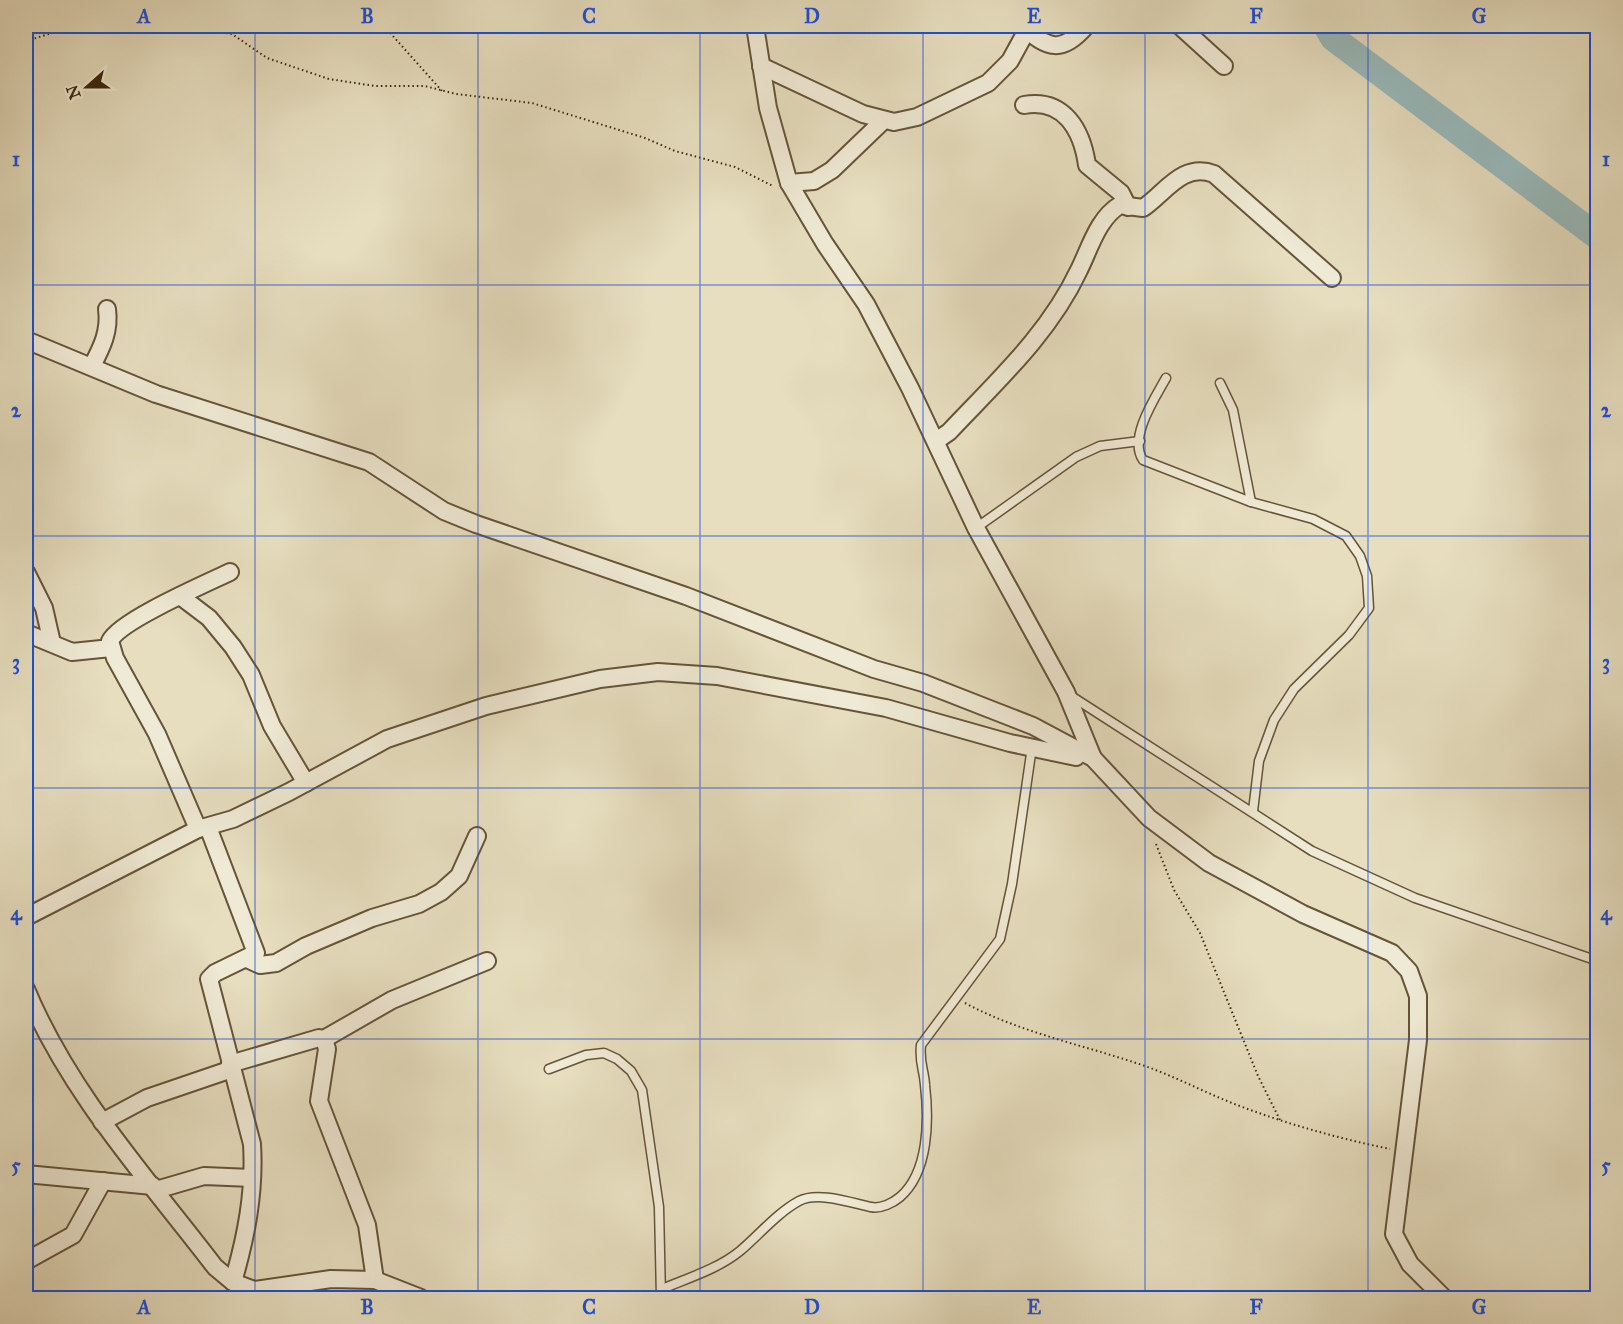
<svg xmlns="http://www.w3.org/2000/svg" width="1623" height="1324" viewBox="0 0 1623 1324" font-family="'IM FELL Great Primer',serif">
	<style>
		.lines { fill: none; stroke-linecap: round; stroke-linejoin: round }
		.river { stroke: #99babb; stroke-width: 26 }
		.service-casing { stroke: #665438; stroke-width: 11 }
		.minor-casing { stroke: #665438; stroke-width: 20 }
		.path { stroke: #3b260b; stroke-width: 2; stroke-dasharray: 1.5 3; stroke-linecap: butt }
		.service { stroke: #efead5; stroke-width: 8 }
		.minor { stroke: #efead5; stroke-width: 16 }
		.grid { fill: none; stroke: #1d4ed8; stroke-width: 1.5; stroke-opacity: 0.55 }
		.neatline { fill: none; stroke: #1d4ed8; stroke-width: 2 }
		.grid-label { font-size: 20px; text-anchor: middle; font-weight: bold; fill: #1d4ed8 }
	</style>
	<rect width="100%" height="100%" fill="#e6debf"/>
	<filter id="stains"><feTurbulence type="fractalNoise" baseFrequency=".00333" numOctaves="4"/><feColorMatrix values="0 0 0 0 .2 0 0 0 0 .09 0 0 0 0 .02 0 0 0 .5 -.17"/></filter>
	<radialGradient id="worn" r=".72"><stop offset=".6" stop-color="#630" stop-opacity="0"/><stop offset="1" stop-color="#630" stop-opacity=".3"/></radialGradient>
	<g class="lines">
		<!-- river -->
		<path class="river" d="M1326,26L1333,38L1598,237"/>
		<!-- service casing -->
		<g class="service-casing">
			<g id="service">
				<path d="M1166,378C1155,398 1128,438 1143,460L1251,502L1313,519L1346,536L1360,556L1367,576L1369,608L1349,635L1294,689L1274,720L1259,761L1253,811"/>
				<path d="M1220,383L1233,410L1251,502"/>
				<path d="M976,528L1076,457L1100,446L1140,441"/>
				<path d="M1068,694L1312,851L1415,898L1598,961"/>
				<path d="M549,1069L586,1055L604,1053L617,1059L631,1071L642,1090L659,1207L661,1298"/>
				<path d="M662,1289C688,1278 718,1269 740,1251C759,1235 777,1213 799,1201C818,1191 852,1203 871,1207C881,1209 893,1203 900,1197C929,1172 929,1120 925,1085C924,1069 919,1063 921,1045L1000,939L1012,884L1032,747"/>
			</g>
		</g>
		<!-- minor casing -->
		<g class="minor-casing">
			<g id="minor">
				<path d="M755,26L768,108L789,183L825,244L866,304L910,388L976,528L1066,692L1093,758"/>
				<path d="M1022,26C1048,49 1062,54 1086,26"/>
				<path d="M1180,26L1224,66"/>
				<path d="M761,66L863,114L894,122L917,117L988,83L1010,61L1027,30"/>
				<path d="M1024,105C1064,98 1082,130 1087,165L1121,193L1128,207"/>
				<path d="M789,183L814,181L832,170L884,120"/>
				<path d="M26,340L156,394L369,462L444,511L476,524L686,596L874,669L923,683L1033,726L1093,758L1149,818L1209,863L1303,914L1392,953L1409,971L1418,996V1040L1394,1234L1410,1264L1444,1298"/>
				<path d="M92,366C102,347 110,331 107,309"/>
				<path d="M936,441L949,432C997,381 1049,334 1079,270C1090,248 1098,218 1120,205L1143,208C1166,192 1183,162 1214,174L1332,278"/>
				<path d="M26,572L44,608L52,643"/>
				<path d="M180,596L209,618L233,647L251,675L272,726L306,783"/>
				<path d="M26,633L72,652L111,648"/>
				<path d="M208,827L256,953L215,973L209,979L252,1144C255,1192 246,1237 233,1282"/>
				<path d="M198,829L157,734L115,658L110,641C119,621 207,583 230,572"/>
				<path d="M26,917L198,829L233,819L289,792L387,739L486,706L600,679L658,672L717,676L886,708L1010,743L1076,757"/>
				<path d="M247,959L260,965L276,963L306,946L372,918L419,904L441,892L459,876L477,836"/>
				<path d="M26,989C69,1093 147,1178 215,1267L233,1282L254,1290L331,1279L375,1280L421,1298"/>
				<path d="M324,1039L392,1000L487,961"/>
				<path d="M230,1064L319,1038L324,1039L327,1049L319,1101L367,1225L375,1280"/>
				<path d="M102,1122L147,1098L232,1069"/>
				<path d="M26,1174L153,1186"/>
				<path d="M156,1190L204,1176L252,1178"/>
				<path d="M26,1261L73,1235L103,1181"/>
			</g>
		</g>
		<!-- path -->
		<g class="path">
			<path d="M186,26L232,34L267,58L329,79L375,86H425L456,94L532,103L645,138L675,151L735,167L773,186"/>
			<path d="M384,26L442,91"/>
			<path d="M26,41L75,26"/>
			<path d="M1156,844L1174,890L1200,933L1258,1076L1280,1120"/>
			<path d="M965,1003C1021,1033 1084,1045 1145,1066C1176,1077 1206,1093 1237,1105C1287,1124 1337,1138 1390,1149"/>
		</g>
		<!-- service -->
		<use href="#service" class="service"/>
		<!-- minor -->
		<use href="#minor" class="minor"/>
	</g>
	<!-- grid -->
	<path class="grid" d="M255,26V1298M478,26V1298M700,26V1298M923,26V1298M1145,26V1298M1368,26V1298M26,285H1598M26,536H1598M26,788H1598M26,1039H1598"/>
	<!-- margin -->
	<rect width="1623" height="1324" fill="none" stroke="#e6debf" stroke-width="66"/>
	<!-- north arrow -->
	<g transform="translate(87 87) rotate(249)" stroke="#efead5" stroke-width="4.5" paint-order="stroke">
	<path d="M0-4.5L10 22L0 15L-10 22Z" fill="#3b260b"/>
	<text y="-9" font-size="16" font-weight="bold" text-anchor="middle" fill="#3b260b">N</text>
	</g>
	<rect x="33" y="33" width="1557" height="1258" class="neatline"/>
	<g class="grid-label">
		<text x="144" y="23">A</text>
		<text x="367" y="23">B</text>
		<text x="589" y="23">C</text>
		<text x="812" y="23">D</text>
		<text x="1034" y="23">E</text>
		<text x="1256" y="23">F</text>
		<text x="1479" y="23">G</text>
		<text x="16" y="166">1</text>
		<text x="1606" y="166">1</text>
		<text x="16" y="417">2</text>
		<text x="1606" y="417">2</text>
		<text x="16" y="669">3</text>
		<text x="1606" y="669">3</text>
		<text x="16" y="920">4</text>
		<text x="1606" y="920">4</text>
		<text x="16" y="1172">5</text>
		<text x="1606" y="1172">5</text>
		<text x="144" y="1314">A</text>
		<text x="367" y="1314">B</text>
		<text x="589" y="1314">C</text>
		<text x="812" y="1314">D</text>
		<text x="1034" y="1314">E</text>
		<text x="1256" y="1314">F</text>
		<text x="1479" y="1314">G</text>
	</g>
	<rect width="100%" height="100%" filter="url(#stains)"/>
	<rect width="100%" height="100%" fill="url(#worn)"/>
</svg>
